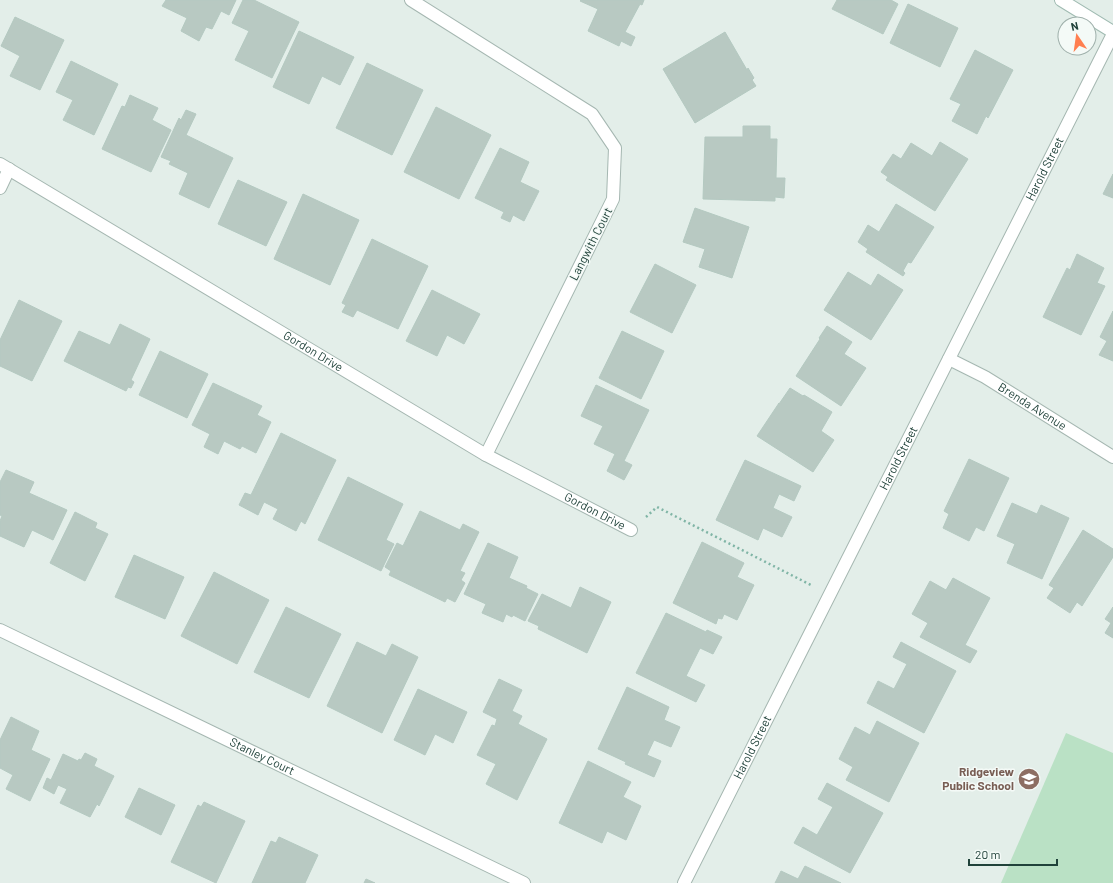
<svg xmlns="http://www.w3.org/2000/svg" width="1113" height="883" viewBox="0 0 1113 883" font-family="Barlow,sans-serif">
	<style>
		.green { fill: #bae1c5 }
		.building { fill: #b8c9c2; stroke: #b4c9c1 }
		.lines { fill: none; stroke-linecap: round; stroke-linejoin: round }
		.street-casing { stroke: #a5b7b1; stroke-width: 14 }
		.secondary-casing { stroke: #a0bbb2; stroke-width: 14 }
		.path { stroke: #80b5a6; stroke-width: 2.5; stroke-dasharray: 2 3; stroke-linecap: butt }
		.street { stroke: #fff; stroke-width: 12 }
		.secondary { stroke: #fff; stroke-width: 12 }
		.labels { text-anchor: middle; stroke-width: 3; stroke-linejoin: round; paint-order: stroke }
		.street-label { font-size: 12px; fill: #20423a; stroke: #f4faf7 }
		.education-label { font-size: 12px; font-weight: bold; fill: #785e54; stroke: #f4faf7; text-anchor: end }
	</style>
	<rect width="100%" height="100%" fill="#e3eee9"/>
	<!-- green -->
	<path class="green" d="M1066,733L1113,753V883H1001Z"/>
	<!-- building -->
	<g class="building">
		<path d="M166,0H236L229,15L221,11L212,29L206,27L199,41L181,31L187,18L162,6Z"/>
		<path d="M243,0H254L299,22L272,78L235,60L249,31L232,23Z"/>
		<path d="M581,0H644L642,5L640,4L625,32L635,37L631,46L621,41L619,46L588,31L598,9L580,1Z"/>
		<path d="M837,0H891L898,4L883,34L832,9Z"/>
		<path d="M908,4L958,28L940,67L890,43Z"/>
		<path d="M15,17L64,40L40,90L10,76L20,56L1,46Z"/>
		<path d="M299,31L354,57L340,85L322,76L309,104L273,87Z"/>
		<path d="M725,32L747,70L748,68L754,78L752,80L756,86L695,123L663,69Z"/>
		<path d="M975,50L1013,70L988,118L986,116L977,134L952,121L961,104L950,99Z"/>
		<path d="M71,61L118,84L94,135L63,120L73,100L56,92Z"/>
		<path d="M367,63L423,90L392,155L336,128Z"/>
		<path d="M130,95L158,108L152,120L171,130L151,172L102,149L122,106L125,107Z"/>
		<path d="M436,107L491,135L459,199L404,172Z"/>
		<path d="M186,110L196,114L186,135L233,158L209,208L179,194L188,173L169,164L171,161L161,157L179,118L181,120Z"/>
		<path d="M743,126H770V139H777L776,178H785L784,198L775,197V201L703,199L705,137H743Z"/>
		<path d="M940,142L968,159L935,211L886,180L888,177L881,172L893,154L901,159L911,143L932,156Z"/>
		<path d="M500,148L529,162L520,182L539,191L524,221L513,215L510,222L501,218L504,212L475,198Z"/>
		<path d="M1113,174V198L1103,194Z"/>
		<path d="M238,180L287,202L266,246L218,224Z"/>
		<path d="M303,194L359,220L330,285L274,259Z"/>
		<path d="M896,204L934,227L911,263L908,262L903,271L905,273L903,276L866,252L868,249L858,242L868,225L879,232Z"/>
		<path d="M695,208L749,227L732,278L699,267L705,249L683,242Z"/>
		<path d="M372,239L428,266L398,329L357,310L353,317L342,312L346,305L342,303Z"/>
		<path d="M1077,254L1104,268L1097,283L1105,286L1081,335L1043,317L1067,268L1070,270Z"/>
		<path d="M655,264L696,285L672,333L630,312Z"/>
		<path d="M848,272L871,286L878,274L903,290L871,340L824,310Z"/>
		<path d="M432,290L480,314L464,344L447,335L437,356L406,341Z"/>
		<path d="M19,300L62,321L32,381L0,366V340Z"/>
		<path d="M1113,311V361L1099,355L1107,341L1100,337Z"/>
		<path d="M120,324L150,339L131,380L134,382L131,388L128,387L126,391L64,361L79,331L110,345Z"/>
		<path d="M827,326L852,342L844,354L866,368L841,406L796,376L820,339L819,338Z"/>
		<path d="M622,331L664,351L641,399L599,378Z"/>
		<path d="M160,351L208,374L187,418L139,395Z"/>
		<path d="M213,383L262,406L257,415L271,422L256,453L242,446L240,449L224,441L218,454L204,447L210,434L192,425Z"/>
		<path d="M596,385L649,410L624,461L632,465L624,480L607,471L615,454L594,444L603,426L581,416Z"/>
		<path d="M790,388L803,396L804,395L832,412L821,431L834,440L813,472L757,436L779,403V404Z"/>
		<path d="M281,433L336,460L305,524L301,521L296,531L273,519L278,509L264,502L258,515L239,505L245,493L251,495Z"/>
		<path d="M969,459L1009,478L984,531L976,527L969,541L943,528L949,514L944,511Z"/>
		<path d="M745,460L801,486L794,501L779,494L773,508L792,517L782,537L763,528L758,540L716,520Z"/>
		<path d="M6,470L34,482L29,493L67,510L53,540L32,530L24,547L0,536V521L2,516L0,515V482Z"/>
		<path d="M348,477L403,504L386,540L394,544L381,571L318,540Z"/>
		<path d="M1012,503L1037,514L1041,505L1069,518L1042,579L1007,563L1015,544L997,536Z"/>
		<path d="M420,511L460,530L463,524L479,532L460,571L465,573L461,580L465,583L455,602L447,598L445,602L389,575L391,571L385,567L397,543L403,546Z"/>
		<path d="M75,512L97,523L95,528L108,534L85,581L50,563Z"/>
		<path d="M1083,530L1113,549V557L1082,606L1077,602L1070,613L1047,598L1054,588L1049,585Z"/>
		<path d="M702,542L744,563L737,577L754,585L737,620L724,614L722,619L718,618L716,624L673,603Z"/>
		<path d="M488,543L518,557L509,578L527,586L526,588L538,594L525,621L513,615L512,617L506,614L503,622L482,613L486,604L464,594Z"/>
		<path d="M134,555L184,577L165,619L115,597Z"/>
		<path d="M214,572L269,600L237,664L181,636Z"/>
		<path d="M953,578L990,598L965,645L977,651L970,663L920,637L928,623L912,614L930,581L946,590Z"/>
		<path d="M580,587L611,602L587,653L538,629L539,626L528,621L542,594L571,608Z"/>
		<path d="M286,607L341,634L309,698L254,672Z"/>
		<path d="M1113,607V638L1105,633L1111,623L1105,619Z"/>
		<path d="M666,613L706,632L707,630L722,637L713,654L700,648L686,676L705,685L696,702L636,673Z"/>
		<path d="M357,642L386,656L392,644L418,657L382,733L327,706Z"/>
		<path d="M901,642L956,671L924,733L867,703L878,681L894,689L907,664L893,657Z"/>
		<path d="M499,679L522,690L512,711L522,716L518,724L547,739L517,800L486,784L496,764L477,755L492,725L495,726L497,719L483,712Z"/>
		<path d="M627,687L669,707L664,720L680,727L671,747L654,740L647,755L661,761L654,777L625,764L626,762L598,749Z"/>
		<path d="M418,689L467,712L453,743L435,734L425,755L394,740Z"/>
		<path d="M11,717L39,731L31,750L50,759L30,801L6,789L13,775L0,768V740Z"/>
		<path d="M877,721L919,743L889,802L846,780L853,767L839,759L855,727L870,735Z"/>
		<path d="M85,753L97,759L94,766L114,776L99,806L97,804L90,817L60,803L67,789L58,785L54,794L43,788L47,778L51,780L63,754L78,761L79,759L81,760Z"/>
		<path d="M588,761L631,782L623,797L641,806L626,840L607,831L602,843L559,823Z"/>
		<path d="M827,783L883,813L850,873L794,843L803,827L817,835L833,807L818,799Z"/>
		<path d="M139,788L175,805L161,835L125,817Z"/>
		<path d="M204,802L245,821L216,883L171,862L198,805L201,807Z"/>
		<path d="M279,837L318,855L305,883H252L271,841L276,843Z"/>
		<path d="M805,866L841,883H775L781,871L798,879Z"/>
		<path d="M366,879L375,883H364Z"/>
	</g>
	<g class="lines">
		<!-- street casing -->
		<g class="street-casing">
			<g id="street">
				<path d="M411,0L592,114L615,148L613,199L486,455"/>
				<path id="s1" d="M0,164L486,455L631,530"/>
				<path d="M0,188L9,169"/>
				<path id="s2" d="M949,359L985,377L1113,457"/>
				<path id="s3" d="M0,630L524,883"/>
				<path id="s4" d="M684,883L1113,34"/>
			</g>
		</g>
		<!-- secondary casing -->
		<g class="secondary-casing">
			<path id="secondary" d="M1061,0L1113,32"/>
		</g>
		<!-- path -->
		<path class="path" d="M646,517L657,507L811,585"/>
		<!-- street -->
		<use href="#street" class="street"/>
		<!-- secondary -->
		<use href="#secondary" class="secondary"/>
	</g>
	<!-- icons -->
	<defs>
		<g id="school-disc" transform="scale(1.15)"><circle r="9.5" fill="#8d6e63" stroke="#f4faf7"/><path d="M0-5L7-2L0 1L-7-2ZM-4 1L0 2.5L4 1V4Q0 6-4 4Z" fill="#fff"/></g>
	</defs>
	<g fill-rule="evenodd">
		<use href="#school-disc" x="1029" y="779"/>
	</g>
	<g class="labels">
		<!-- street labels -->
		<g class="street-label">
			<text dy="4" stroke="none"><textPath href="#s4" startOffset="800">Harold Street</textPath></text>
			<text transform="translate(591 244) rotate(-63)" y="4">Langwith Court</text>
			<text dy="4" stroke="none"><textPath href="#s1" startOffset="365">Gordon Drive</textPath></text>
			<text dy="4" stroke="none"><textPath href="#s2" startOffset="96">Brenda Avenue</textPath></text>
			<text dy="4" stroke="none"><textPath href="#s4" startOffset="476">Harold Street</textPath></text>
			<text dy="4" stroke="none"><textPath href="#s1" startOffset="689">Gordon Drive</textPath></text>
			<text dy="4" stroke="none"><textPath href="#s4" startOffset="152">Harold Street</textPath></text>
			<text dy="4" stroke="none"><textPath href="#s3" startOffset="291">Stanley Court</textPath></text>
		</g>
		<!-- education labels -->
		<g class="education-label">
			<text x="1014" y="776">Ridgeview<tspan x="1014" dy="14">Public School</tspan></text>
		</g>
	</g>
	<!-- north arrow -->
	<g transform="translate(1077 36) rotate(347)"><circle r="19" fill="#f4faf7" stroke="#9fb0ab"/>
	<path d="M0-3L7 15L0 10L-7 15Z" fill="#ff7f50"/>
	<text y="-6" font-size="11" font-weight="bold" text-anchor="middle" fill="#20423a">N</text>
	</g>
	<!-- scale -->
	<path d="M969 859v6h88v-6" fill="none" stroke="#20423a" stroke-width="2"/>
	<text x="975" y="859" font-size="12" fill="#20423a" stroke="#f4faf7" stroke-width="3" paint-order="stroke">20 m</text>
</svg>
